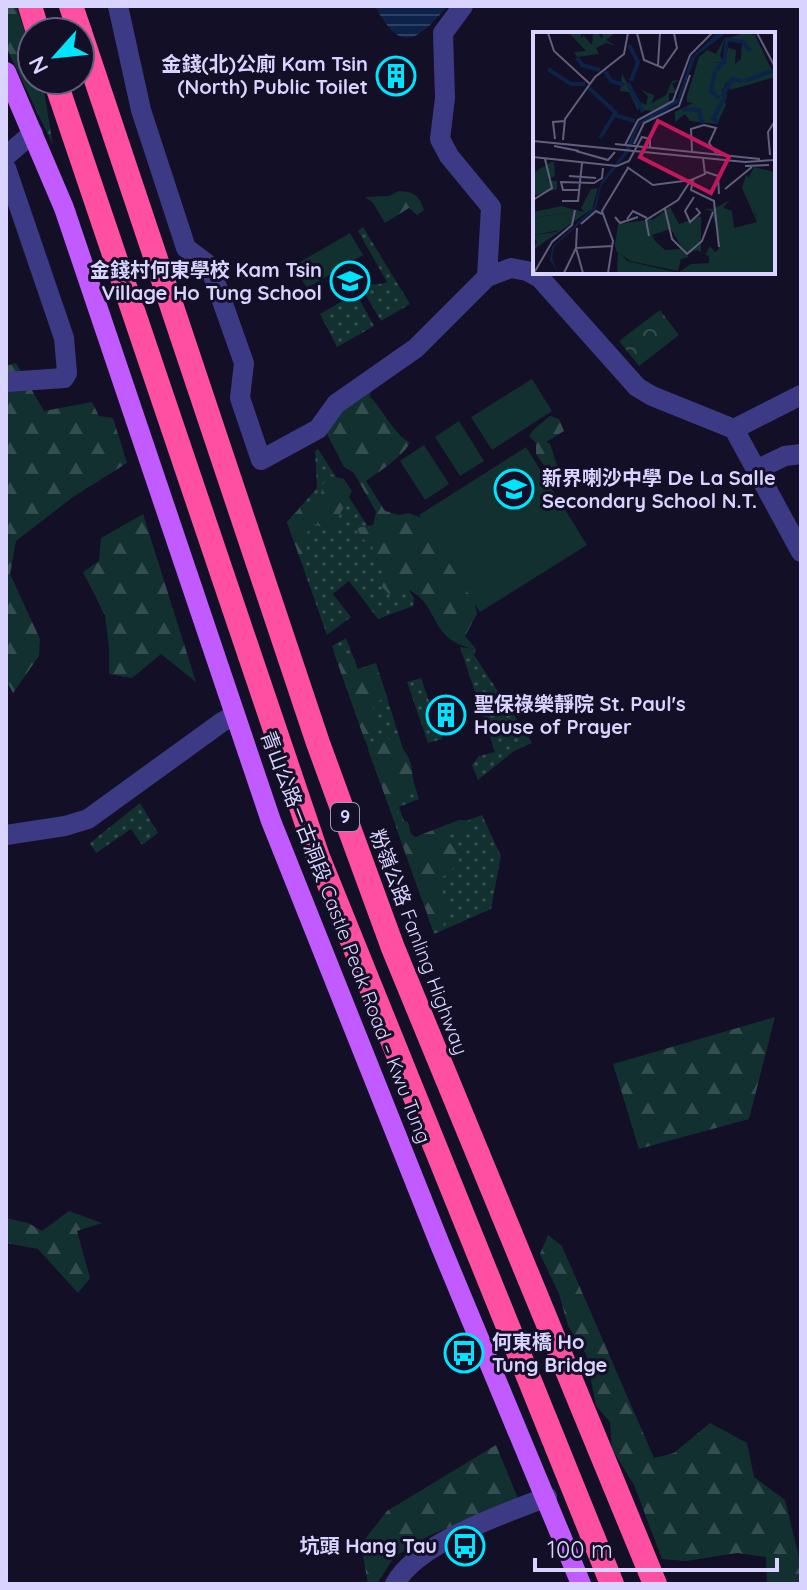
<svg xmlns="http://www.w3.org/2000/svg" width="807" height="1590" viewBox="0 0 807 1590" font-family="Quicksand,'Noto Sans SC',sans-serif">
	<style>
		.grass { fill: url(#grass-dots) }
		.forest { fill: url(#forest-firs) }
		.park { fill: url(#park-crowns) }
		.garden { fill: #12302f }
		.water { fill: url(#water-rules) }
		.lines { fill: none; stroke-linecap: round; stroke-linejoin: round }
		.minor { stroke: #3d3a85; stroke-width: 20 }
		.major { stroke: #c25bff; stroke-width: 20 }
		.highway { stroke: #ff4fa3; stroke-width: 24 }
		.labels { text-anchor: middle; stroke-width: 6; stroke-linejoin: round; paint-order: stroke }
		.shield { fill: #130f26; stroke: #9e99be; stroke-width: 2 }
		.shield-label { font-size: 18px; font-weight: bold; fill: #d9d4ff }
		.poi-label { font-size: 20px; font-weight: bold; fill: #d9d4ff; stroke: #130f26; text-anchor: end }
		.street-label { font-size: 20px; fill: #d9d4ff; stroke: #130f26 }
		.inset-river { fill: none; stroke: #0c2248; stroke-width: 4 }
		.inset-road { fill: none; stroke: #625e7d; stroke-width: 2 }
		.view { fill: #c2185b; fill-opacity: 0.15; stroke: #c2185b; stroke-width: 4 }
		.inset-edge { fill: none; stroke: #d9d4ff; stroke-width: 4 }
	</style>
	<defs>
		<pattern id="grass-dots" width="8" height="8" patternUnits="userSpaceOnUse" patternTransform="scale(2)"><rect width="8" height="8" fill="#12302f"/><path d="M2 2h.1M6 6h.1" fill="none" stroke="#344d4e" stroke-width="1.8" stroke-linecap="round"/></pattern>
		<pattern id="forest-firs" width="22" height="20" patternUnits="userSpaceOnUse" patternTransform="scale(2)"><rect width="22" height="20" fill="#12302f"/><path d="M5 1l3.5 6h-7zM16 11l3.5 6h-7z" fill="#344d4e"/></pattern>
		<pattern id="park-crowns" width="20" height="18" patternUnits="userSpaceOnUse" patternTransform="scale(2)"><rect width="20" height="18" fill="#12302f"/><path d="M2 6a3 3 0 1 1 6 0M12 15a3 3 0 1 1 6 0" fill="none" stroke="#344d4e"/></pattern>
		<pattern id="water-rules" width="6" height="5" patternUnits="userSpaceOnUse" patternTransform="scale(2)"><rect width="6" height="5" fill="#0c2248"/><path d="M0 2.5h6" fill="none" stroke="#2f4163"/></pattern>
	</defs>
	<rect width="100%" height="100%" fill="#130f26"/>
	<!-- grass -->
	<g class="grass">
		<path d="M363,227L410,304L381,321L361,287C371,282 380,286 387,282L358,231Z"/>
		<path d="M356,293L374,326L337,347L320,314Z"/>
		<path d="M318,449L414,598L413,606L378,619L349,581L333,594L351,617L327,635L287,522L317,488L315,451Z"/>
		<path d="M346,638L358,669L376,663L419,799L399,807L411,841L482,815L501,856L491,909L434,934L332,646Z"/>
		<path d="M460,647L476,649L474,655L532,743L514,751L478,780L472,765L479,756L495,752Z"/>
		<path d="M421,678L442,739L428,743L407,682Z"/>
		<path d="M140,803L158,833L142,845L131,829L96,853L90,843Z"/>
	</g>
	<!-- forest -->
	<g class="forest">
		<path d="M6,6H16L32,52V80H42L43,85L53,145L6,47Z"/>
		<path d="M399,191C414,192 419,195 424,210L417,215L409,208L385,223L373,203L365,197L389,196Z"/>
		<path d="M16,363L44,411L92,402L99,416L113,418L127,463L73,497L16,541L10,574L40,639L39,656L13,693L6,680V366Z"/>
		<path d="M362,391H371L370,397C385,412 392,432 410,443C401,458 380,471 366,481L385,511L399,515L409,513L431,522L471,584L477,614L465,636L476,649C427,641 442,605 407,589L396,601L382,587L385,573L374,560L372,543L362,539L357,528L373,525L376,512L354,473L344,467L326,432C330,419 352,403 362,391Z"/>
		<path d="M550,416L559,419L564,431L546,442L550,444L558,468L550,474L536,454V443L529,436L533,430Z"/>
		<path d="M330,476L344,479L352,491L331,532L315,524L304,536L308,554L301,561L287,522L301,507L320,500L323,484Z"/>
		<path d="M143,514L196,682L161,654L132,678L109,674V648L105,615L83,572L99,561L101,538Z"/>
		<path d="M341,649L350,665L359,671L364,667L379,673L387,697L373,704L375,733L365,741L334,653Z"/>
		<path d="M381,735C411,749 413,760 413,792L401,803L394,820L368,750Z"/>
		<path d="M459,820H468V823L458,832L443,838V841L451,844L459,853V862L447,875L439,878L449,917L440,929L432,927L397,830L404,821L408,822L411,834L415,837Z"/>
		<path d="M775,1017L749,1119L639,1149L613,1064Z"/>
		<path d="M69,1211L102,1223L77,1231L90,1278L78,1293L38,1249L6,1243V1218L28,1223L42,1231Z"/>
		<path d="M548,1235L562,1246L654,1458L674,1453L710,1423L747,1443L754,1477L785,1500L801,1565V1584H767L766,1557L737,1553L686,1561L662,1559L634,1485L612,1449L610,1422L596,1406L586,1354L568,1326L559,1294L540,1254Z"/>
		<path d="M496,1445L519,1501L430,1535L394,1557L377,1584H368L361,1544L387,1511Z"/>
	</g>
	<!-- park -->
	<path class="park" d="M660,310L679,335L639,366L619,341Z"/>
	<!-- garden -->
	<g class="garden">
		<path d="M350,233L363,255L307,288L293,266Z"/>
		<path d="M532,379L552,411L492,450L471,417Z"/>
		<path d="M459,421L484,461L460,476L435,437Z"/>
		<path d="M424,445L449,484L425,500L400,461Z"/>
		<path d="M526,447L587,545L480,612L419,515Z"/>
	</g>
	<!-- water -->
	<path class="water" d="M375,6H448C417,40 402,56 375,6Z"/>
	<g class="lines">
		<!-- minor -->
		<g class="minor">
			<path d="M118,6L141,110L186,248L206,263L211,270L244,363L240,398L261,460L318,429L336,404L416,348L487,277L511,268L527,271L540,278L637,387L652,396L734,429L801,552"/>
			<path d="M463,6L443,33L445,98L440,139L449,156L491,207L487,277"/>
			<path d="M6,156L33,133"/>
			<path d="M6,168L64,338L67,373L64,378L6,382"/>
			<path d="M734,429L801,395"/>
			<path d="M758,469L785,456L801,454"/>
			<path d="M6,835L65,826L88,819L222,722L235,715"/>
			<path d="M395,1584C415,1544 505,1513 547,1497"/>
		</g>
		<!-- major -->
		<path class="major" d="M6,72L64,208L271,821L441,1247L581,1584"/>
		<!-- highway -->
		<g class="highway">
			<path d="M30,6L38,32"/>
			<path d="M71,6L80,32"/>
			<path d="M80,32L318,743L393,948L655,1584"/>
			<path d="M55,80L318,857L612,1584"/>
		</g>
	</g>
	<!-- icons -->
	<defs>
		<g id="building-ring" transform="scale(2)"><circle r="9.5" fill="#130f26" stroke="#00e5ff" stroke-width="1.5"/><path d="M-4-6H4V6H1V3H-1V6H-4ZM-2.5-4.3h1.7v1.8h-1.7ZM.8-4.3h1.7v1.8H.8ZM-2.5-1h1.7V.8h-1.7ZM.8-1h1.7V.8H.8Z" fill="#00e5ff"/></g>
		<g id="school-ring" transform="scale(2)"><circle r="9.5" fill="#130f26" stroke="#00e5ff" stroke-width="1.5"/><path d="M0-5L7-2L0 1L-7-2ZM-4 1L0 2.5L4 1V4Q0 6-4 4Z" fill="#00e5ff"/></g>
		<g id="bus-ring" transform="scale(2)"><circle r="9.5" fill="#130f26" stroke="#00e5ff" stroke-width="1.5"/><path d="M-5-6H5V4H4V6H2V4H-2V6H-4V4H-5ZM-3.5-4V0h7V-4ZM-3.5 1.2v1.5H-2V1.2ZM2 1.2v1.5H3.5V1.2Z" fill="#00e5ff"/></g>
	</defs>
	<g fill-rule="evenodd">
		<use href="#building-ring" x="396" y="76"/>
		<use href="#school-ring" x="350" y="281"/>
		<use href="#school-ring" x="514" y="489"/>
		<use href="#building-ring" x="446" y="715"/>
		<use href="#bus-ring" x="464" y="1353"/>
		<use href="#bus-ring" x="465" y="1546"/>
	</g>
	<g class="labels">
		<!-- shield labels -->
		<rect class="shield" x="331" y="803" width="28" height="28" rx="6"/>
		<g class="shield-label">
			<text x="345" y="823">9</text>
		</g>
		<!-- poi labels -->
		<g class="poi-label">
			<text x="368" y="71">金錢(北)公廁 Kam Tsin<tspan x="368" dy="23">(North) Public Toilet</tspan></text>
			<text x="322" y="277">金錢村何東學校 Kam Tsin<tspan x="322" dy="23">Village Ho Tung School</tspan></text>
			<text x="542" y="485" text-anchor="start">新界喇沙中學 De La Salle<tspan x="542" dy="23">Secondary School N.T.</tspan></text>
			<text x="474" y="711" text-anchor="start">聖保祿樂靜院 St. Paul's<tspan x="474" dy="23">House of Prayer</tspan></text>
			<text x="492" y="1349" text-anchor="start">何東橋 Ho<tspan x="492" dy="23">Tung Bridge</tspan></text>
			<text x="437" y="1553">坑頭 Hang Tau</text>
		</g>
		<!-- street labels -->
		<g class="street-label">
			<text transform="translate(346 937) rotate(69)" y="7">青山公路－古洞段 Castle Peak Road – Kwu Tung</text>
			<text transform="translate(419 942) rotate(69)" y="7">粉嶺公路 Fanling Highway</text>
		</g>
	</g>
	<!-- overview -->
	<g transform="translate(533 32)">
		<rect width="242" height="242" fill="#130f26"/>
		<path d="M18,130H21L22,144L13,148L24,149V157L0,164V141ZM221,135L242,140V241H154L178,232L186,218V202L222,194L225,186L210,156ZM32,181L36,187L27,198L0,203V186ZM85,219L94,229L146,241H84Z" fill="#12302f"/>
		<path d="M36,1H48V7L50,3L59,13L60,2H52L69,1L66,3L69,7L70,1H82L73,8L83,14L73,11L63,16L66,22L44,25L41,20L53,19ZM89,42L104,68L113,73L115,64L108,58L121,63L119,71L133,63L139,49L146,48L139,52L144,61H136V70L119,79L109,78L107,70L105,79L96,60L87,59ZM213,143L218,148L211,157L228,193L186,204L178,179L171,177H180L181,165L182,176L197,168L190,176L199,179L201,196L224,190L209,156ZM224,151L234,154L242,172L231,176L242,181V196L228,181L221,160ZM65,156L59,177L0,218L4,210L0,203L23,200L36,187L32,181L0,186V180L28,174L51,180L48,176L58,157ZM137,175L146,192L168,184V220L173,222L177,214L182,220L187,216L182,231L170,241H145L158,232L176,231V224L163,218L153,223L138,197L119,203L123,211L82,214L85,192L121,187Z" fill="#12302f"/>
		<path d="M211,1L222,3L242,45L197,58L194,50L189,58L193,73L184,92L157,89L152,82L142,90V80L160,71L154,70V64L166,25L174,18L183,22L192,5L187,24L191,30H180L192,31L195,16L203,18L202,32L208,27L209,10L196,6Z" fill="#12302f"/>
		<path d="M108,196L132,218L147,217L156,225L148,227L145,239L97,229L83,219L82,210L102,205Z" fill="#12302f"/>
		<path d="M184,1H193L163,24L145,71L106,94L97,118L68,154L63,176L21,215L19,226L25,241L17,228L19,215L61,175L68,150L90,122L105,91L145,66L158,26Z" fill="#0c2248"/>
		<path class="inset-river" d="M96,13L105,30L98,49M44,26L49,33L67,38M15,37L38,52H52M183,38L191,30L194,7L210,10L217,19M72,39L78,49L91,53M182,39L178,59L186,66M212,49L241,38M95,51L110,80M56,56L84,82M189,65L199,47L210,49M150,77L166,78L169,91M185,91L180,87L192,65V54M67,106L81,83L102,89"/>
		<path class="inset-road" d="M15,1L21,19L57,52M104,1L111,28L130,36L144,16L141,1M224,1L242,35M125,33L127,1M22,107L20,90L32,89M30,108L32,87L62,45L91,22L95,1M0,109L212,130L242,128M82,112L227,127M101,112L111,91L146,74L157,43M92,113L105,88L140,69L157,23L179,1M21,114L46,119M43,119L75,128L82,120M159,119L158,97L171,93L183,96L176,111L183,121M237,123L235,100L242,89M0,125L84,134L96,129L109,105L117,107V115M212,134L236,133M94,135L120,153L158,148M173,140L185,144L186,162M36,144L63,146M160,148L158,158L181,169L186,215M192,157L219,135M46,158H30L28,150L61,151L69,146L70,136M161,165L152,179L157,190L167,181L163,176M0,168L19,156L12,127M29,169H45L49,131M132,177L139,207L154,222L169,209L180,180M82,185L87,191L105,185M94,187L100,179L114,186M48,192L63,179L69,182M44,196L43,216L80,214M116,204L113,188L145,168L158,148L172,142L170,126M43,216L50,241M1,241L19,210L39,193L42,178M31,241L43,216M75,241L80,209L69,179L95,136"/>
		<path class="view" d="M125,89L196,125L178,161L107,125Z"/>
		<rect width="242" height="242" class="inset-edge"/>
	</g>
	<!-- border -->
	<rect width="807" height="1590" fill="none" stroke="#d9d4ff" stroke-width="16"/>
	<!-- north arrow -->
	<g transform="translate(56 56) rotate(243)"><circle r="38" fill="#130f26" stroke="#625e7d" stroke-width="2"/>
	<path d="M0-6L14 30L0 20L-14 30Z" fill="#00e5ff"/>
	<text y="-12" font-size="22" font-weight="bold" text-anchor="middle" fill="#d9d4ff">N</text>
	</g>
	<!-- scale -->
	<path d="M535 1558v12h242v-12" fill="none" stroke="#d9d4ff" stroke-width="4"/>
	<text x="547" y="1558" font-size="24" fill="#d9d4ff" stroke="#130f26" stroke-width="6" paint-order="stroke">100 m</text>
</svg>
